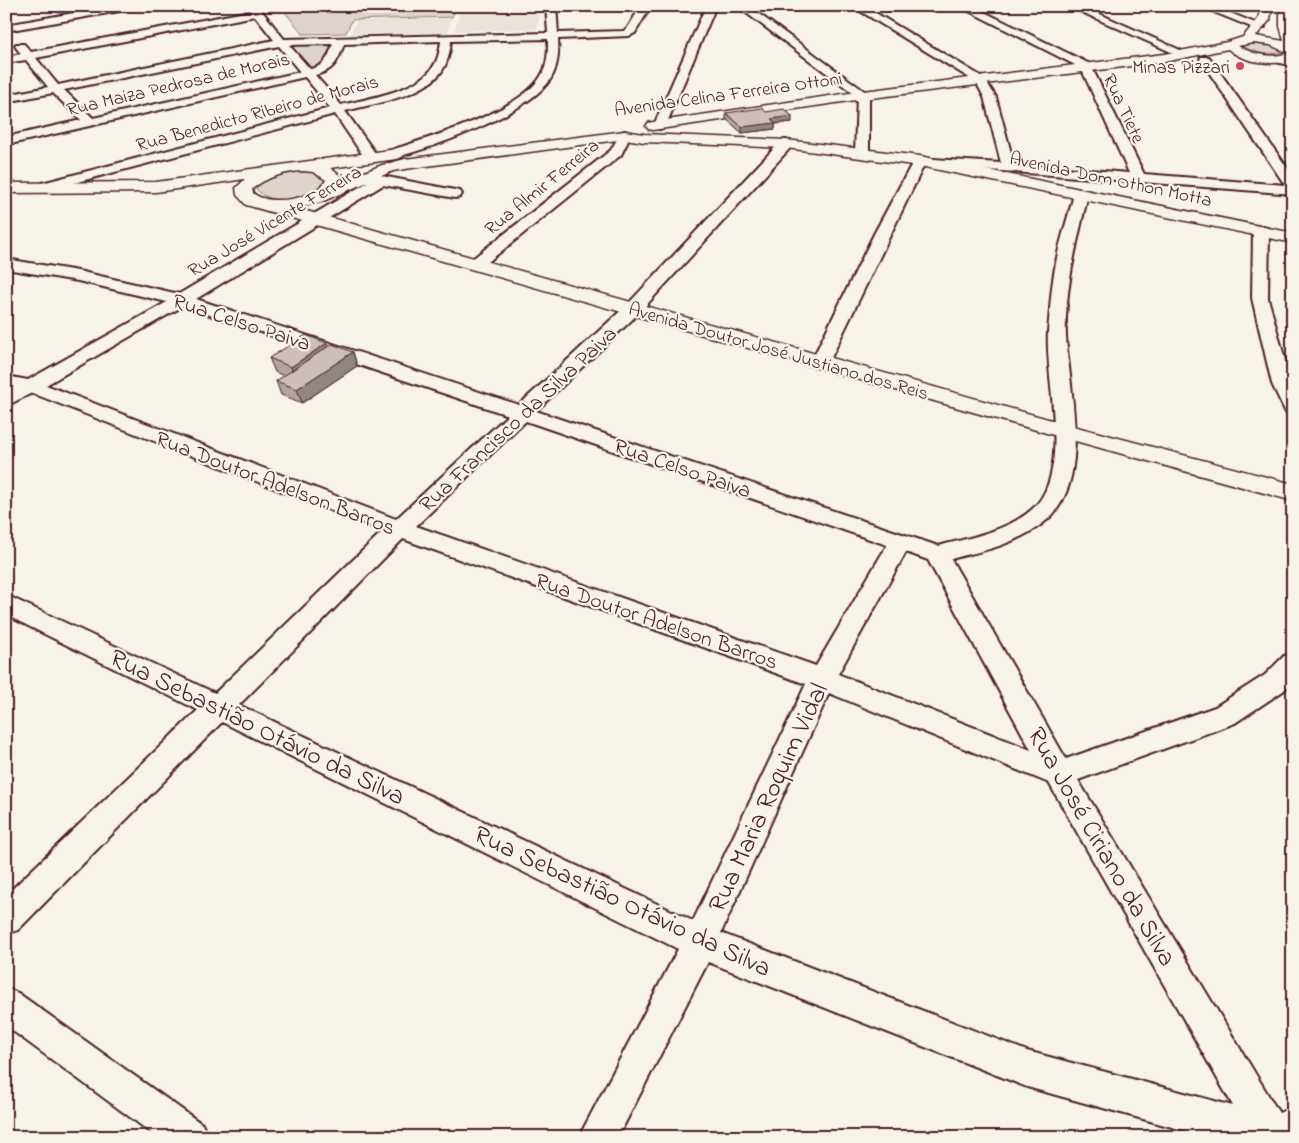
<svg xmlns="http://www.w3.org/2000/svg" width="1299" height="1143" viewBox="0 0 1299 1143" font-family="'Indie Flower',sans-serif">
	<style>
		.built { fill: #eae3da }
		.green { fill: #ded4cc; stroke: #947a7c }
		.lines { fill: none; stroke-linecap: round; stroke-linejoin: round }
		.street-casing { stroke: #4a1f2b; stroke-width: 4 }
		.secondary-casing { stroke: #4a1f2b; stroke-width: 3 }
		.street { fill: #f7f3e8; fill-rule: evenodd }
		.secondary { fill: #f7f3e8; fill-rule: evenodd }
		.wall { fill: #afa49f; stroke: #4a1f2b }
		.shaded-wall { fill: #8f8682; stroke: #4a1f2b }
		.building { fill: #ccbfb9; stroke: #4a1f2b }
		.poi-dot { fill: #d1495b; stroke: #f7f3e8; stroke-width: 2 }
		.labels { text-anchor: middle; stroke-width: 4.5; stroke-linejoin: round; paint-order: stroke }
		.far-poi-label { font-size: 19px; fill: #4a1f2b; stroke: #f7f3e8; text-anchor: end }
		.far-street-label { font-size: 19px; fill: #4a1f2b; stroke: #f7f3e8 }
		.street-label { font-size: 22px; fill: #4a1f2b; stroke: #f7f3e8 }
		.near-street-label { font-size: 26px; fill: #4a1f2b; stroke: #f7f3e8 }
	</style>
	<rect width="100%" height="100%" fill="#f7f3e8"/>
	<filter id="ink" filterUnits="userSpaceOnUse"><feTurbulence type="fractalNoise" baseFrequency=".02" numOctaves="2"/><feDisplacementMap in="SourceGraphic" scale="10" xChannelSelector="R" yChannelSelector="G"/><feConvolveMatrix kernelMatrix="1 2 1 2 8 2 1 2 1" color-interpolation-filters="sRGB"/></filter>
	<g filter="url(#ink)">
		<!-- built -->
		<g class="built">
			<path d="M540,11L537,29L454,31L460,13Z"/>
			<path d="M452,18L448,33L350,35L356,21Z"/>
		</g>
		<!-- green -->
		<g class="green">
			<path d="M280,6H481L480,10L455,11L452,17L352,20L346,33L303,34Z"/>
			<path d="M1258,39L1288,52L1264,54L1239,46V45Z"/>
			<path d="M336,41L325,63L308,72L285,43Z"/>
			<path d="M316,170L328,179L326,185C302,197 274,210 254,187L276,172Z"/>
		</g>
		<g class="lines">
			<!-- street casing -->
			<g class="street-casing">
				<g id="street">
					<path d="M113,6H136L131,9L6,31V25Z"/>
					<path d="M248,6H258L284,39L548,33L546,6H556L558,33L623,31L627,29L641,6H651L635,33L629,36L558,39C559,52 558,68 550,80C527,114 433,148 393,158L386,154L388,151C428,138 520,112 541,76C548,65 548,51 548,39L451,41C450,51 448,62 442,71C424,96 374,104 345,111L378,157L371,161L366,160L335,114L47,190L40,186L42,183L330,108L305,77L6,145V137L81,120L53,93L6,102V95L48,87L26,60L6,63V57L21,54L15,46L16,44H24L31,52L251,11ZM255,16L274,40L58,85L36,58ZM441,41C440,50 438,60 433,67C418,91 366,99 341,105L315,75C334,71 338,61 344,44ZM333,44C328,58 325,66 310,69L289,45ZM279,46L300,72L93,118L64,90Z"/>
					<path d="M706,6H716L666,125L660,129L656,128L654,125Z"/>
					<path d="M737,6H748L867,93L869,95V153L867,156L862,157L855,153L857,96Z"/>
					<path d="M852,6H864L984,78L996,97L1014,164L1129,173L1081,68L959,6H972L1090,64L1144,174L1285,185L1200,59L1201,57H1209L1293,176V194L924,165L829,362L827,366L820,368L813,366L811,362L874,234L915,158L1001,163L984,97L976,82Z"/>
					<path d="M1068,6H1082L1189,54L1188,56H1180Z"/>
					<path d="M1199,6H1213L1265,27L1260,30L1256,29Z"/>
					<path d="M1276,56L1293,60V66L1272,61L1271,59L1272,57Z"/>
					<path d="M625,131L631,135L621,155L483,266H471L469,263L471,260L611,150L621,132Z"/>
					<path d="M786,140L792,144L791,147L640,312L536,411L938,546C968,538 1017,529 1038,503C1070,463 1045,379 1048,332C1050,311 1051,288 1055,268C1059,243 1068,218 1074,194L1076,191H1086L1088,194C1078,239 1064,290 1066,336C1069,387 1090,471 1054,513C1042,527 1020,538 1002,545C986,551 968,554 951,559L1066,759L1215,707L1265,675L1284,656L1293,653V681L1283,691L1235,723L1078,780L1279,1113L1293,1107V1137H1208L1027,1087L708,962L618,1137H579L678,949L222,722L18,930L6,934V895L198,710L6,615V595L215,693L383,531L32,393L6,406V392L12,389L6,388V376L28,380L167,302L78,281L6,269V259L78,271L179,294L368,182L362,181L360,178L362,175L382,176L460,191L462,194L460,197L455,198L383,185L196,299L519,405L628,304L781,141ZM183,306L508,415L396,519L46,385ZM526,421L887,545L816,666L416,526ZM403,539L806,684L693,921L239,705ZM906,552L928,560L1031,750L838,674ZM829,693L1049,783L1233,1106L1027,1051L721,933Z"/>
					<path d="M1261,226L1266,228L1269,231L1268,298L1293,389V415L1286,413L1272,384L1252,298L1253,231L1256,228Z"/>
					<path d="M6,988L18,993L202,1124L208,1137H157L6,1026Z"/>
				</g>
			</g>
			<!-- secondary casing -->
			<g class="secondary-casing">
				<g id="secondary">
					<path d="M1261,6H1272L1270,20L1256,36L1284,41L1280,26V6H1290L1293,60C1273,66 1244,63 1228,49L1164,62L863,99L653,130L648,129L646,126L648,123L653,122L863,91L1164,54L1227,42L1243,37L1258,19ZM1253,43L1270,45L1288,53C1272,59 1252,54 1238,46Z"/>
					<path d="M625,131L644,134L786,140L920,156L1293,233V243L920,166L786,148L644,142L625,139L405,169L393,171L321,202L296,208L1073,426L1293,484V501L1057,436L246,205L237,195L236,188L245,179L156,192L6,193V183L156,182L397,149L402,151L405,154L402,157L397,159L330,168L341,176L342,181L382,165L405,159ZM303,171L313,172L326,180C316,199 269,207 253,193L252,189C267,177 284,172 303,171Z"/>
				</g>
			</g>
			<!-- street -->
			<use href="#street" class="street"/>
			<!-- secondary -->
			<use href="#secondary" class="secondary"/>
		</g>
		<!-- wall -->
		<g class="wall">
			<path d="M766,112L792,122L775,124V129L742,133L726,119V113Z"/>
			<path d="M328,347L353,352L357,366L302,403L281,395L276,381L284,376L275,372L269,358Z"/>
		</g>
		<!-- shaded-wall -->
		<g class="shaded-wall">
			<path d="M792,116V122L775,124V129L742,133V127L771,119Z"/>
			<path d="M327,343L331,357L296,381L291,367Z"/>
			<path d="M353,352L357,366L302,403L297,389Z"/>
		</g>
		<!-- building -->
		<g class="building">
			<path d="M762,108L766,112L784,109L792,116L771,119L775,123L742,127L726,113Z"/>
			<path d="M306,335L327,343L291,367L269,358Z"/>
			<path d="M332,344L353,352L297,389L276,381Z"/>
		</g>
	</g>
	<!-- markers -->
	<circle class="poi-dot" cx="1240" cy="66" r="5"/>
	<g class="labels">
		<!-- far-poi labels -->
		<g class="far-poi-label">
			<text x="1230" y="73">Minas Pizzari</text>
		</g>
		<!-- far-street labels -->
		<g class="far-street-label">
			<text transform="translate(178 83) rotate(-13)" y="7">Rua Maiza Pedrosa de Morais</text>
			<text transform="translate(728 93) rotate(-8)" y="7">Avenida Celina Ferreira Ottoni</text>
			<text transform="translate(1125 108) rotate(65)" y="7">Rua Tiete</text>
			<text transform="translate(257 112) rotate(-15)" y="7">Rua Benedicto Ribeiro de Morais</text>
			<text transform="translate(1111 178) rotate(12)" y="7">Avenida Dom Othon Motta</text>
			<text transform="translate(541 186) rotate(-39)" y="7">Rua Almir Ferreira</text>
			<text transform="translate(274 220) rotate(-31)" y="7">Rua José Vicente Ferreira</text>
			<text transform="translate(779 350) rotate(16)" y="7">Avenida Doutor José Justiano dos Reis</text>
		</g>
		<!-- street labels -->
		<g class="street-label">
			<text transform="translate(242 321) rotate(18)" y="8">Rua Celso Paiva</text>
			<text transform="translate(517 418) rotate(-43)" y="8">Rua Francisco da Silva Paiva</text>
			<text transform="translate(683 467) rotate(19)" y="8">Rua Celso Paiva</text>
			<text transform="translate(276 482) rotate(21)" y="8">Rua Doutor Adelson Barros</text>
			<text transform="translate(657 620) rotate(19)" y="8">Rua Doutor Adelson Barros</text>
		</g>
		<!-- near-street labels -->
		<g class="near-street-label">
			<text transform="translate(258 726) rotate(26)" y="9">Rua Sebastião Otávio da Silva</text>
			<text transform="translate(767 797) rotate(-65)" y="9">Rua Maria Roquim Vidal</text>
			<text transform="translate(1103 846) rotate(60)" y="9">Rua José Ciriano da Silva</text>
			<text transform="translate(623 900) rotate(25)" y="9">Rua Sebastião Otávio da Silva</text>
		</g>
	</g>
	<!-- margin -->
	<rect width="1299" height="1143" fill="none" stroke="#f7f3e8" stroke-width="25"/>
	<rect x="12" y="12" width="1274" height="1118" fill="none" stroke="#4a1f2b" stroke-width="2" filter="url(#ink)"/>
</svg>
